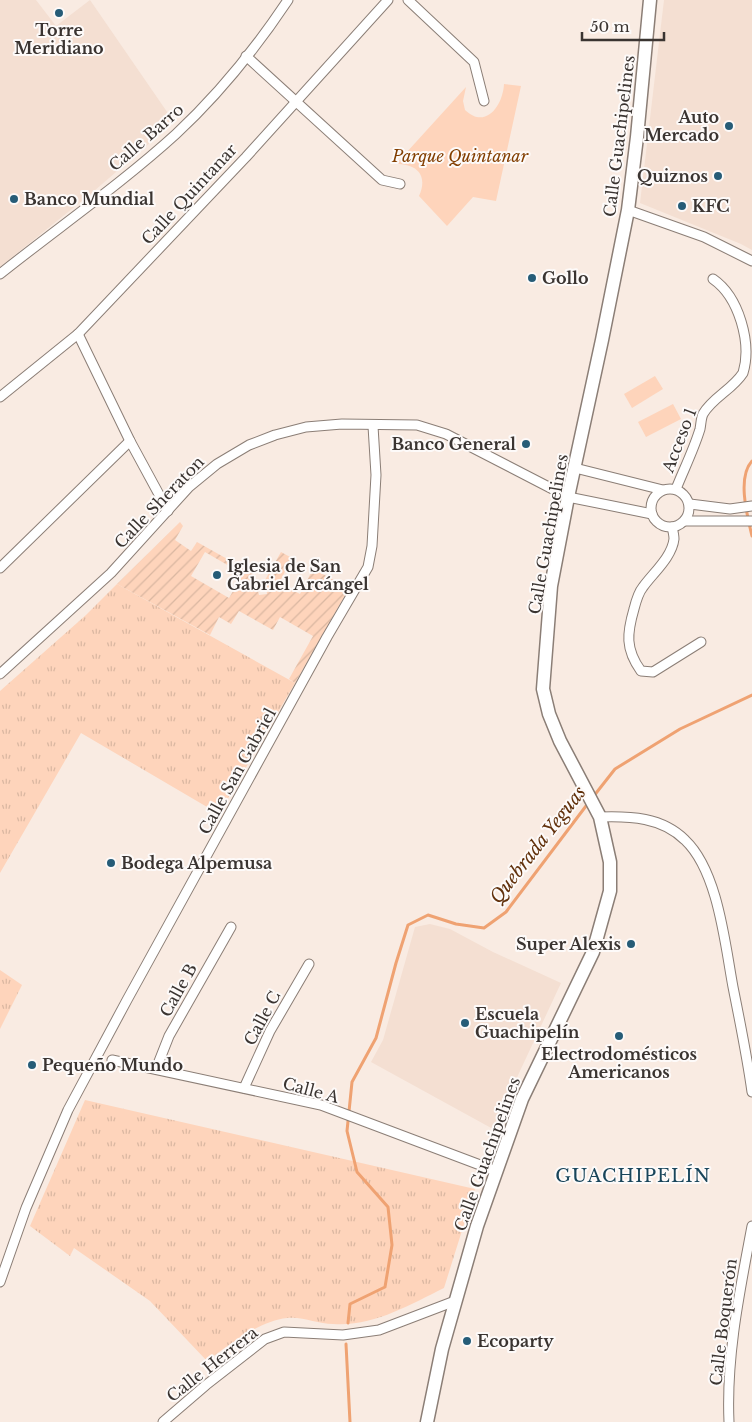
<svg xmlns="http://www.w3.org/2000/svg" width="752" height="1422" viewBox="0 0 752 1422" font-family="'Libre Baskerville',serif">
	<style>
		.built { fill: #f4dfd2 }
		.grass { fill: url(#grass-tufts) }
		.park { fill: #fed4bb }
		.garden { fill: url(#garden-furrows); fill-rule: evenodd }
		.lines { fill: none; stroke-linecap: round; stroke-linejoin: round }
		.stream { stroke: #efa272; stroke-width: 3 }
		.street-casing { stroke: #8b7e76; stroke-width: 11 }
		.secondary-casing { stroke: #8b7e76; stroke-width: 15 }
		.street { stroke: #fff; stroke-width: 9 }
		.secondary { stroke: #fff; stroke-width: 12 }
		.poi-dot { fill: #265c77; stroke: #fdfaf9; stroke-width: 2 }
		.labels { text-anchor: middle; stroke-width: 4; stroke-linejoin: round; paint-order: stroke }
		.poi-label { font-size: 16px; font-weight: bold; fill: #3a3431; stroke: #fdfaf9; text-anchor: start }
		.street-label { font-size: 16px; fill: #3a3431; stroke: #fdfaf9 }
		.park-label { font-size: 16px; font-style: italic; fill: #823e00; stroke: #fdfaf9 }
		.water-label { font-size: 18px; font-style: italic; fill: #62320d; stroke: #fdfaf9 }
		.neighbourhood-label { font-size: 18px; letter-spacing: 1px; fill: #19455a; stroke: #fdfaf9 }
	</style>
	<defs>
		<pattern id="grass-tufts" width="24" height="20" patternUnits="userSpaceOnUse" patternTransform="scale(1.25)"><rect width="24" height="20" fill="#fed4bb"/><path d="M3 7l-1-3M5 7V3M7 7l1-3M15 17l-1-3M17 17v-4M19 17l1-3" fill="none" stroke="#dab7a1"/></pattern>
		<pattern id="garden-furrows" width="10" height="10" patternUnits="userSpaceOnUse" patternTransform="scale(1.25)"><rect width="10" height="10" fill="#fed4bb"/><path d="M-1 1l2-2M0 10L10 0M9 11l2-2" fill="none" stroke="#dab7a1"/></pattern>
	</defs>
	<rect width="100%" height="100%" fill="#f9ebe2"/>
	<!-- built -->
	<g class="built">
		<path d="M0,0H36L56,26L90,0L174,122L94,191L0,267Z"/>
		<path d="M664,0H752V250L741,244L640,203Z"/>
		<path d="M430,924L450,929L493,952L561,983L493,1129L371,1062L383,1040L415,927Z"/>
	</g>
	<!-- grass -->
	<g class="grass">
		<path d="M117,584L295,683L219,814L81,733L0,873V691L86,615Z"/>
		<path d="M0,970L22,985L0,1029Z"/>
		<path d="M85,1100L475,1189L444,1288C409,1305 373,1327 333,1324C318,1324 302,1316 287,1318C259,1321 229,1345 207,1361L150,1301L74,1248L70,1256L30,1226Z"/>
	</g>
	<!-- park -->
	<g class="park">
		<path d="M504,84L521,86L496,201L473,197L447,226L419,196C428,176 418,164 396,164L466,87L463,101L465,110C486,130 503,105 504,84Z"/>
		<path d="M655,376L663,389L632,408L624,394Z"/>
		<path d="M673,404L681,419L646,437L638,422Z"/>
	</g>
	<!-- garden -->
	<path class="garden" d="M180,522L183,526L175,540L191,551L197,542L254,574L259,595L267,594L265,580L281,552L292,558L279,583L300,594L313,569L349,588L295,683L289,679L313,636L280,617L273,630L239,611L231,624L219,617L210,635L117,584ZM205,552L243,574L229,598L191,576Z"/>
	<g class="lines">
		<!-- stream -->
		<g class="stream">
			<path d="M752,461C737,477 747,515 752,536"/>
			<path d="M593,797L615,769L680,729L752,695"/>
			<path d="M348,1323L350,1304L385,1287L392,1245L388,1207L357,1172L347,1131L352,1082L376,1038L396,963L408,925L428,915L456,924L484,928L506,912L589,802"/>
			<path d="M346,1344L350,1422"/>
		</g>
		<!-- street casing -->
		<g class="street-casing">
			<g id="street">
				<path d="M408,0L474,62L484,101"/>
				<path d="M246,56L382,180L400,184"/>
				<path d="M628,210L704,237L752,261"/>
				<path d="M0,274C59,227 121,184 176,134C218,95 256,48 288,0"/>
				<path d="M78,334L130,441L168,511"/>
				<path d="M0,397L78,334L246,157L388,0"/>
				<path d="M575,468L663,490"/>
				<circle cx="670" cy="508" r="19"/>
				<path d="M676,489C684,469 694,449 700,429C701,424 701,418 703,414C713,397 732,390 743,373C752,343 739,297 713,279"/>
				<path d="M690,504L730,509L752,506"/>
				<path d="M685,521H752"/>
				<path d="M672,527C673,531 674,535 674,539C672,557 653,573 643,587C638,593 636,601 634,609C627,633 625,649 641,671L653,672L701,642"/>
				<path d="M0,568L130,441"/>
				<path d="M0,674L111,573L189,487L217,464L249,445L275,435L306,427L342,424L417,425L446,434L568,497L652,514"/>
				<path d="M600,817C630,816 662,817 685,840C718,871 725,944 733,987C740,1022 747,1056 752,1092"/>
				<path d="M112,1060L321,1105L496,1171"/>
				<path d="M156,1069L169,1036L231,927"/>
				<path d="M244,1088L270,1031L309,964"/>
				<path d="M0,1282L26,1208L68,1110L127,1000L327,637L368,567L372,546L376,475L373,426"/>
				<path d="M163,1422L206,1385L265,1339L284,1332L343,1335L379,1330L455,1301"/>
				<path d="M729,1422C726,1356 740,1290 752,1226"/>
			</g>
		</g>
		<!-- secondary casing -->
		<g class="secondary-casing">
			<path id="secondary" d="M427,1422L442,1349L477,1226L522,1099L593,952L610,891V862L600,817L560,741L549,714L543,689L551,586L568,497L602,340L628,210L637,137L650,0"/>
		</g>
		<!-- street -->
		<use href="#street" class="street"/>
		<!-- secondary -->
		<use href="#secondary" class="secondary"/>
	</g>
	<!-- markers -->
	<g class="poi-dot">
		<circle cx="59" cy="13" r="5"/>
		<circle cx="729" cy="126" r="5"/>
		<circle cx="718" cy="176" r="5"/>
		<circle cx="14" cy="199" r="5"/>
		<circle cx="682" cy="206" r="5"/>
		<circle cx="532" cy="278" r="5"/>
		<circle cx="526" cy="444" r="5"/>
		<circle cx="217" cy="575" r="5"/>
		<circle cx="111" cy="863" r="5"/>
		<circle cx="631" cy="944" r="5"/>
		<circle cx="465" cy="1023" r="5"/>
		<circle cx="619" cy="1036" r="5"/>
		<circle cx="32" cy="1065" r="5"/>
		<circle cx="467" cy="1341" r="5"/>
	</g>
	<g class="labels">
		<!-- poi labels -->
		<g class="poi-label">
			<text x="59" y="36" text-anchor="middle">Torre<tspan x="59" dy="18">Meridiano</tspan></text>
			<text x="719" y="123" text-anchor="end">Auto<tspan x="719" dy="18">Mercado</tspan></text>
			<text x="708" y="182" text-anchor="end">Quiznos</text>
			<text x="24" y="205">Banco Mundial</text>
			<text x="692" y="212">KFC</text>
			<text x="542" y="284">Gollo</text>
			<text x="516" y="450" text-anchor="end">Banco General</text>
			<text x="227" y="572">Iglesia de San<tspan x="227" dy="18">Gabriel Arcángel</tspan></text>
			<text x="121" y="869">Bodega Alpemusa</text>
			<text x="621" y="950" text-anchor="end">Super Alexis</text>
			<text x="475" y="1020">Escuela<tspan x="475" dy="18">Guachipelín</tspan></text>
			<text x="619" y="1060" text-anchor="middle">Electrodomésticos<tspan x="619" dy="18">Americanos</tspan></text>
			<text x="42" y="1071">Pequeño Mundo</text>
			<text x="477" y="1347">Ecoparty</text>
		</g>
		<!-- street labels -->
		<g class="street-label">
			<text transform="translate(619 136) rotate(-83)" y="6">Calle Guachipelines</text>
			<text transform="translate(146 137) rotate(-41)" y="6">Calle Barro</text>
			<text transform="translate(189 194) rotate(-47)" y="6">Calle Quintanar</text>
			<text transform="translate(679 440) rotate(-69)" y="6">Acceso 1</text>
			<text transform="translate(159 502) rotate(-46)" y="6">Calle Sheraton</text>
			<text transform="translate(548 534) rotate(-80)" y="6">Calle Guachipelines</text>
			<text transform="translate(237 771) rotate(-61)" y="6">Calle San Gabriel</text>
			<text transform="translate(178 990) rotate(-61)" y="6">Calle B</text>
			<text transform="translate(262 1018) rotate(-62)" y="6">Calle C</text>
			<text transform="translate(311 1090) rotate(15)" y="6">Calle A</text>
			<text transform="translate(487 1154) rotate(-70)" y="6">Calle Guachipelines</text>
			<text transform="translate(723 1322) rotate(-83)" y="6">Calle Boquerón</text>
			<text transform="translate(212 1364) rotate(-38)" y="6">Calle Herrera</text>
		</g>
		<!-- park labels -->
		<g class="park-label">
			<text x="460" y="162">Parque Quintanar</text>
		</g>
		<!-- water labels -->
		<g class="water-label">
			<text transform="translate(538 845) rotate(-52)" y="6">Quebrada Yeguas</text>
		</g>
		<!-- neighbourhood labels -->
		<g class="neighbourhood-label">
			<text x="633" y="1182">GUACHIPELÍN</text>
		</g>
	</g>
	<!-- scale -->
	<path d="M582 32v8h82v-8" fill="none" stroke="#3a3431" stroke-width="2.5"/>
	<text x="590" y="32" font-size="15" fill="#3a3431" stroke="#fdfaf9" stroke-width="4" paint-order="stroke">50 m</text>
</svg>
